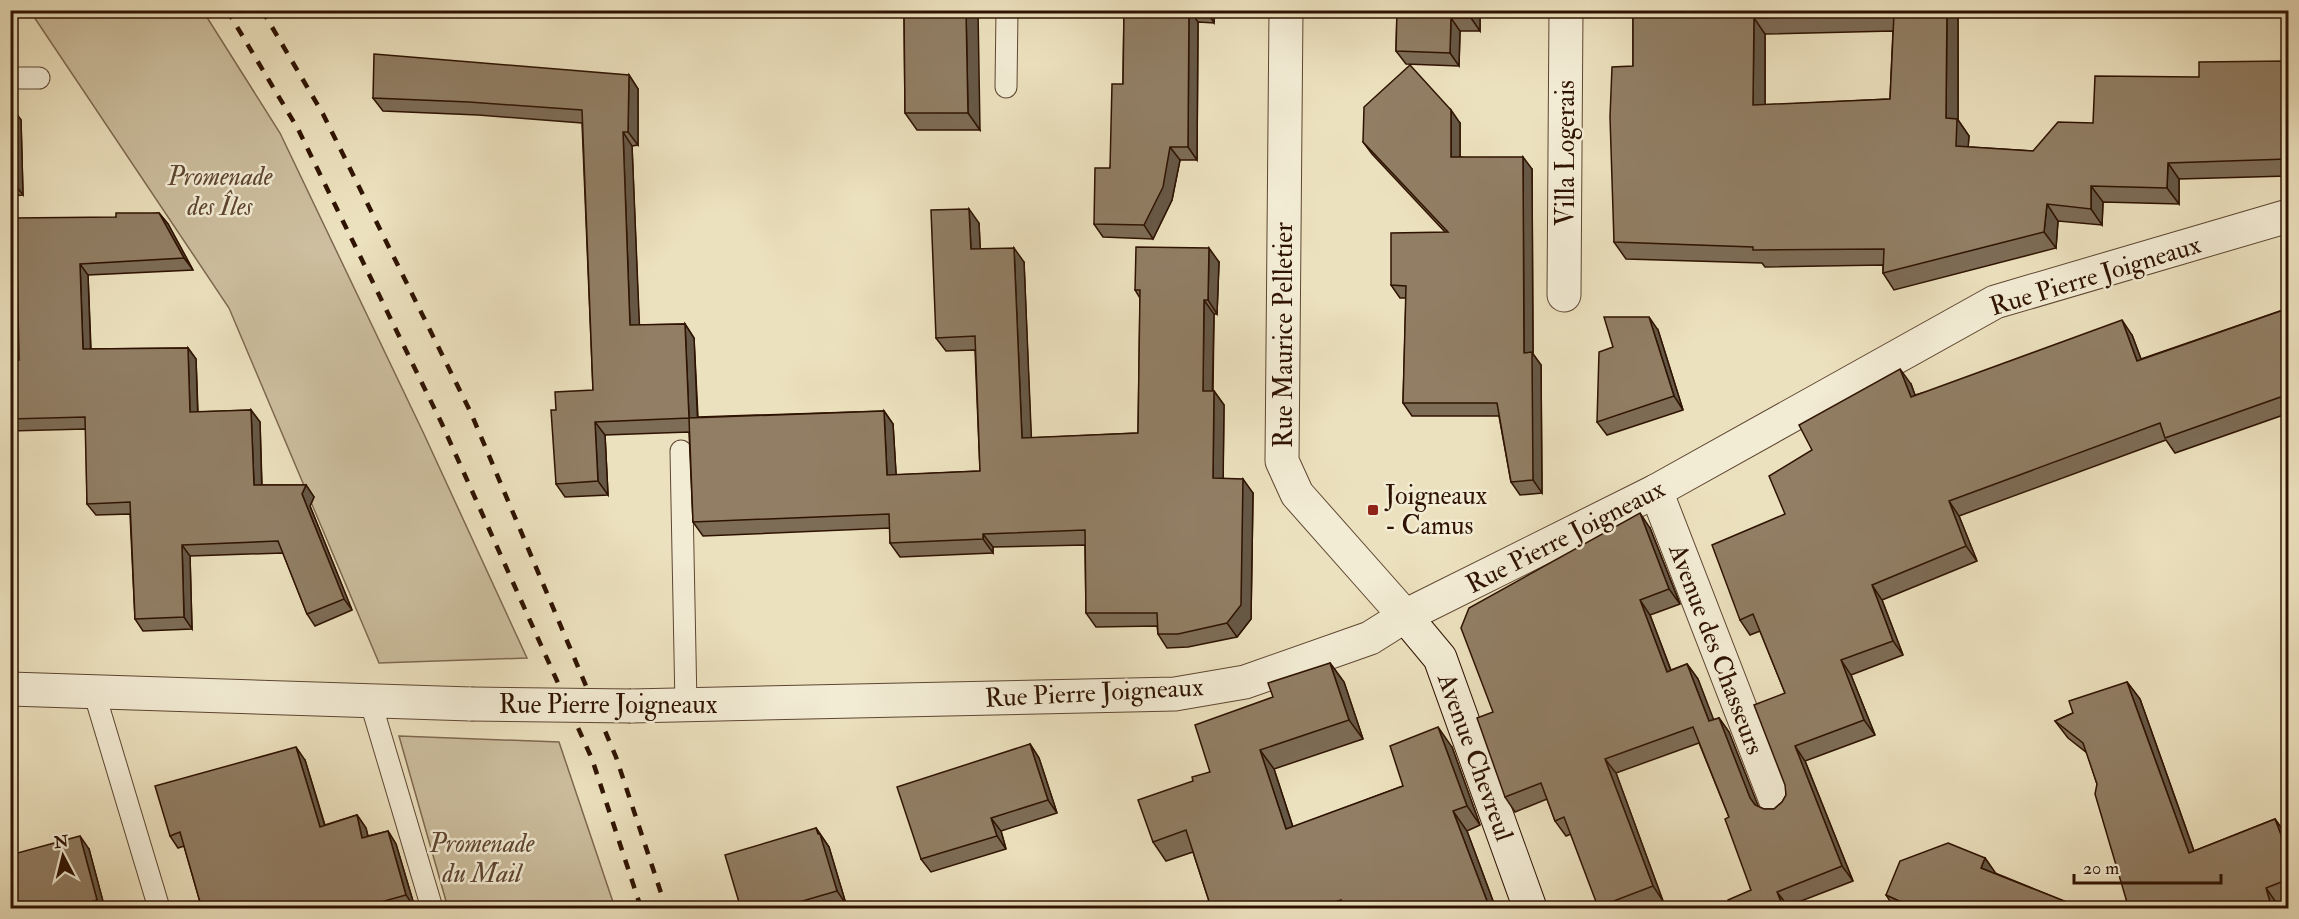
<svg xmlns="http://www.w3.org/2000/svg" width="2299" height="919" viewBox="0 0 2299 919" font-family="'IM FELL Double Pica',serif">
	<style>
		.green { fill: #ccbe9e; stroke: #7e6850; stroke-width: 1.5 }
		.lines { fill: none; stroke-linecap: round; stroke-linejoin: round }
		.service-casing { stroke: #5e4631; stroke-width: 23 }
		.minor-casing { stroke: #5e4631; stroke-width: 35 }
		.tertiary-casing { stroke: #5e4631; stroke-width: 35 }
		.secondary-casing { stroke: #2f1302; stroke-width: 35 }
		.service { stroke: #f3ecd5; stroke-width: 21 }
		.minor { stroke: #f3ecd5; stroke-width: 33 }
		.tertiary { stroke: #f3ecd5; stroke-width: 33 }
		.secondary { stroke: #f3ecd5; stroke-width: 33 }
		.rail { stroke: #2f1302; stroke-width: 4.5; stroke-dasharray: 10 10; stroke-linecap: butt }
		.tertiary-bridge-casing { stroke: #5e4631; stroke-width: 35; stroke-linecap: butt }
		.tertiary-bridge { stroke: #f3ecd5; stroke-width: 33 }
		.wall { fill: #7d6c56; stroke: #2f1302; stroke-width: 1.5; fill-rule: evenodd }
		.shaded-wall { fill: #665846; stroke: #2f1302; stroke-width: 1.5 }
		.building { fill: #917e64; stroke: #2f1302; stroke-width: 1.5; fill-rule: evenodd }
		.poi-dot { fill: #8f2418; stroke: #f3ecd5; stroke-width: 2 }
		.labels { text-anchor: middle; stroke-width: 5; stroke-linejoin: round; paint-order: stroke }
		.street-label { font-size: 26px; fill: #2f1302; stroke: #f3ecd5 }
		.park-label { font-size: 26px; font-style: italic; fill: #5e4631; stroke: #f3ecd5 }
		.poi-label { font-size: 26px; fill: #2f1302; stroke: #f3ecd5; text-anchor: start }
	</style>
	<rect width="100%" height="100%" fill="#ece1be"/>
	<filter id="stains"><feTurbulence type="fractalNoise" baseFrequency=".00333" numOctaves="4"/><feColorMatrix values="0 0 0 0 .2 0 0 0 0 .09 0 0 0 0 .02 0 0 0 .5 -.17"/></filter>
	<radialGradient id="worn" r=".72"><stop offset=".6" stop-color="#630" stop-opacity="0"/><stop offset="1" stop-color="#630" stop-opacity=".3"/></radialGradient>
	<!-- green -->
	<g class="green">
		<path d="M30,11H203L280,133L423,432L527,658L379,663L229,308Z"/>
		<path d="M399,736L559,742L615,908H448Z"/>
	</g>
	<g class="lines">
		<!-- service casing -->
		<g class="service-casing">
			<g id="service">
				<path d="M10,78H39"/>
				<path d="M1006,87L1007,10"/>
				<path d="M681,451L686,705"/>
				<path d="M94,692L159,908"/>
				<path d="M370,700L432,908"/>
			</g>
		</g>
		<!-- minor casing -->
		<g class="minor-casing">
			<g id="minor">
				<path d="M1286,10L1282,461L1297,494L1405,616"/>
				<path d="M1564,295L1566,10"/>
				<path d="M1656,491L1778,806"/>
			</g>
		</g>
		<!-- tertiary casing -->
		<g class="tertiary-casing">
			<g id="tertiary">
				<path d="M10,689L471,704"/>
				<path d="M631,706L1175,694L1245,682L1370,638L1405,616L1656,491L1995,302L2288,216"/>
			</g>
		</g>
		<!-- secondary casing -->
		<g class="secondary-casing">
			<path id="secondary" d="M1405,616L1440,658L1530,908"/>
		</g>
		<!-- service -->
		<use href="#service" class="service"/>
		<!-- minor -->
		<use href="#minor" class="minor"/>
		<!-- tertiary -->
		<use href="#tertiary" class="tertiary"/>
		<!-- secondary -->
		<use href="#secondary" class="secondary"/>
		<!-- rail -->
		<g class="rail">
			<path d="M227,10L298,129L442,424L592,759L641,908"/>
			<path d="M262,10L323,114L471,413L616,757L666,908"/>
		</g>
		<!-- tertiary-bridge casing -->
		<g class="tertiary-bridge-casing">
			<path id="tertiary-bridge" d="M471,704L631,706"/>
		</g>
		<!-- tertiary-bridge -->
		<use href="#tertiary-bridge" class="tertiary-bridge"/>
	</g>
	<!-- wall -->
	<g class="wall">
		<path d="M904,10L980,130H917L905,113Z"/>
		<path d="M1124,10H1215L1214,23L1198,22L1197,160H1180L1172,200L1153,239L1103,237L1094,224L1110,168L1123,84Z"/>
		<path d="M1397,10H1480V31H1460L1459,66L1406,64L1396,51Z"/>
		<path d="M1633,10H1961V14H1958V120L1969,136L1968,147L2033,151L2093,123L2199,77L2287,61L2289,64V176L2179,179V204L2103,202L2102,225L2058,221L2056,248L1894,290L1883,273V265L1765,267L1762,263L1626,259L1614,242L1633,66ZM1893,31L1890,99L1765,105V34Z"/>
		<path d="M629,75L638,89V145L632,146L639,325L685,324L694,338L698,417L884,411L893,424L896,475L980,471L975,350L946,351L936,338L979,223L980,249L1024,262L1031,438L1138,433L1140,298L1135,290L1219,262L1217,314H1214L1213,391H1214L1224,405L1223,478L1253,493L1251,619L1237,637L1188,647L1167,648L1158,634L1157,626L1096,627L1086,613L1085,545L993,547V553L900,557L890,543V528L703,536L693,522L689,432L605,435L608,495L565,497L556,484L593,390L582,123L478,115L383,111L373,98Z"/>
		<path d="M10,107L21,120L23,195L10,196Z"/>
		<path d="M1460,123V157L1532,169L1533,354L1541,365L1542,493L1520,495L1511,482L1499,416H1412L1403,403L1406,298H1400L1391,285L1445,232L1372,154L1363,142Z"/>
		<path d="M159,213L168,224L193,270L88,275L91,349L188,348L196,359L198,412L251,410L260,422L262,485H306L314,497L310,506L352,610L315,626L307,614L283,553L190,556L192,629L143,631L135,619L130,514L96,515L87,504L86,429L10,431V360H19L17,261L116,217Z"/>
		<path d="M2289,308V413L2175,453L2166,440L1959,516L1977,561L1882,600L1903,655L1851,675L1875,735L1805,761L1853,881L1788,906L1789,909H1731L1751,890L1729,817L1699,743L1616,773L1663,901L1643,909H1600L1571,834L1566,836L1555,821L1547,799L1515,812L1505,797L1493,712L1650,528L1680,604L1650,615L1671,670L1687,664L1698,679L1713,720L1719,718L1729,732L1758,807L1764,809H1774L1782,802L1786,795L1785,693L1760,631L1750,635L1740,620L1812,450L1911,384L1915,395L2132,335L2141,359Z"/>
		<path d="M1658,330L1683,410L1607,435L1597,422Z"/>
		<path d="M10,437L15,444L16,498H10Z"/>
		<path d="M1330,663L1344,682L1363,739L1274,769L1293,827L1403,786L1452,747L1480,825L1467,831L1496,909H1187L1209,901L1193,852L1166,861L1153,842L1193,781L1210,772Z"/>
		<path d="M2127,682L2140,699L2194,851L2275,819L2287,836L2289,840V901L2278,905L2129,909L2097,784L2087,753L2068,738L2055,721L2073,713Z"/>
		<path d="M1030,744L1039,758L1057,813L1001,831L1006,849L931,872L921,859Z"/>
		<path d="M305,760L325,825L357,815L366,828L368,836L388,831L396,844L415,908L412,909H202L184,846L178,848L170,836Z"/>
		<path d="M816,828L829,847L846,904L829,909H741Z"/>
		<path d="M89,849L105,909H10Z"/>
		<path d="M1985,858L1995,873L2084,909H1895L1886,895Z"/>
	</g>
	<!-- shaded-wall -->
	<g class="shaded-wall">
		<path d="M966,10H978L980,130L968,113Z"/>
		<path d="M1189,10H1190L1198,22L1197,160L1188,147Z"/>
		<path d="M1206,10H1215L1214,23Z"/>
		<path d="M1471,10H1480V31L1471,18Z"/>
		<path d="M1947,10H1956L1958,14V120L1969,136L1967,163L1956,146L1946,118Z"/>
		<path d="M1451,18L1460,31L1459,66L1450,53Z"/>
		<path d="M1754,18L1765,34V121L1753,105Z"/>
		<path d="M2287,61L2289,64V160L2288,159Z"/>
		<path d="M629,75L638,89V145L628,132Z"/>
		<path d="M12,107L21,120L23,195L13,182Z"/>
		<path d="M1451,110L1460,123V170L1451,157Z"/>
		<path d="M623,132L632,146L640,339L630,325Z"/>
		<path d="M1170,147L1180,160L1172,200L1153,239L1144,225Z"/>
		<path d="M1523,157L1532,169L1533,354L1541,365L1542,493L1533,480L1524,353Z"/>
		<path d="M2168,163L2179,179V204L2167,188Z"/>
		<path d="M2091,186L2103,202L2102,225L2091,209Z"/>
		<path d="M2047,204L2058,221L2056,248L2044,232Z"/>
		<path d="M969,209L979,223L981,263L971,249Z"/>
		<path d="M159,213L168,224L193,270L184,258Z"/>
		<path d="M1014,248L1024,262L1032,452L1022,438Z"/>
		<path d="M1209,248L1219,262L1217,314L1208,300Z"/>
		<path d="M80,264L88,275L91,360L83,349Z"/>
		<path d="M1204,300L1214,314L1212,405L1203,391Z"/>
		<path d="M1649,317L1658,330L1683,410L1674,396Z"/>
		<path d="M2122,320L2132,335L2147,375L2137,361Z"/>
		<path d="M685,324L694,338L698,431L689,418Z"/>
		<path d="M188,348L196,359L198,424L190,412Z"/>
		<path d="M1900,369L1911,384L1921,412L1911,397Z"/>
		<path d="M1214,391L1224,405L1223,492L1213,478Z"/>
		<path d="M251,410L260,422L262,497L254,485Z"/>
		<path d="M884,411L893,424L897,489L887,475Z"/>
		<path d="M595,422L605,435L608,495L598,481Z"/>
		<path d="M10,437L15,444L16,498L10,490Z"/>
		<path d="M1243,479L1253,493L1251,619L1237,637L1227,623Z"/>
		<path d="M306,485L314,497L310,506L352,610L344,599L302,494Z"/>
		<path d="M1949,501L1959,516L1977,561L1966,546Z"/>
		<path d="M1640,513L1650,528L1680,604L1669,589Z"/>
		<path d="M983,534L993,547V553L983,539Z"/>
		<path d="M182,545L190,556L192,629L184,617Z"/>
		<path d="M1872,585L1882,600L1903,655L1893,641Z"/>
		<path d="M1640,600L1650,615L1677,687L1667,672Z"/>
		<path d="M1841,660L1851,675L1875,735L1864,720Z"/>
		<path d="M1330,663L1344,682L1363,739L1349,720Z"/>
		<path d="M1687,664L1698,679L1720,736L1709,721Z"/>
		<path d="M2127,682L2140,699L2201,871L2189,853Z"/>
		<path d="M1719,718L1729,732L1761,813L1750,798Z"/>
		<path d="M1438,727L1452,747L1480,825L1467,806Z"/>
		<path d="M1030,744L1039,758L1057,813L1048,800Z"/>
		<path d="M1795,746L1805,761L1853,881L1842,866Z"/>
		<path d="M296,747L305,760L329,840L320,827Z"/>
		<path d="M1260,750L1274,769L1300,849L1286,829Z"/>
		<path d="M1605,759L1616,773L1663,901L1653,886Z"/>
		<path d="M1453,811L1467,831L1496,909H1490Z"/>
		<path d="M357,815L366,828L371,850L362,838Z"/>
		<path d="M991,818L1001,831L1006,849L997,836Z"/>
		<path d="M2275,819L2287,836L2289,840V856Z"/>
		<path d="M816,828L829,847L846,904L837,891Z"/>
		<path d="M388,831L396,844L415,908L406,895Z"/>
		<path d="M80,836L89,849L105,909H103L97,900Z"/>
		<path d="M1985,858L1997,875L1981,868Z"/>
		<path d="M2266,888L2278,905L2279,909H2272Z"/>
		<path d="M1777,892L1788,906L1789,909H1784Z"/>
	</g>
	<!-- building -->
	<g class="building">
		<path d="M904,10H966L968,113H905Z"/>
		<path d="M1124,10H1189L1188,147H1170L1163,187L1144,225L1094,224L1095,168H1110L1112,84H1123Z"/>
		<path d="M1397,10H1471V18H1451L1450,53L1396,51Z"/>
		<path d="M1633,10H1947L1946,118L1957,119L1956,146L2033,151L2058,122L2093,123L2095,76L2199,77V62L2287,61L2288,159L2168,163L2167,188L2091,186V209L2047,204L2044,232L1883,273L1884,249L1753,250V247L1614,242L1610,117L1612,67L1633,66ZM1894,14L1890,99L1753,105L1754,18Z"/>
		<path d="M374,54L629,75L628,132H623L630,325L685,324L689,418L884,411L887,475L980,471L975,336L936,338L931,210L969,209L971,249L1014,248L1022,438L1138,433L1140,290H1135L1136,247L1209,248L1208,300H1204L1203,391H1214L1213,478L1243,479L1241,605L1227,623L1178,634H1158L1157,613H1086L1085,530L983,534V539L890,543L889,514L693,522L689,418L595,422L598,481L556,484L551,410H556L555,392L593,390L582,110L469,102L373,98Z"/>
		<path d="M1410,65L1451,110V157H1523L1524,353L1532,352L1533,480L1511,482L1497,403H1403L1406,286L1391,285V233L1448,232L1363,142L1364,107Z"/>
		<path d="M10,107H12L13,182H10Z"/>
		<path d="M116,213H159L184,258L80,264L83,349L188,348L190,412L251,410L254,485H306L302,494L344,599L307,614L278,541L182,545L184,617L135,619L130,502L87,504L85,417L10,419V360H19L17,261L12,218L116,217Z"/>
		<path d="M2289,308V394L2165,438L2160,423L1949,501L1966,546L1872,585L1893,641L1841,660L1864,720L1795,746L1842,866L1777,892L1784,909H1731L1728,900L1751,890L1725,819L1729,817L1693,727L1605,759L1653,886L1598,907L1564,817L1555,821L1541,783L1505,797L1477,718L1493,712L1461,628L1469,608L1640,513L1669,589L1640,600L1667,672L1687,664L1709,721L1719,718L1750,798L1755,805L1764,809H1774L1782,802L1786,795L1785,785L1754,705L1785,693L1753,614L1740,620L1712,545L1785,514L1769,476L1812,450L1799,425L1900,369L1911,397L2122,320L2137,361Z"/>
		<path d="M1604,317H1649L1674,396L1597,422L1599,352L1613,347Z"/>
		<path d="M2289,546V558L2285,547Z"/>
		<path d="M1330,663L1349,720L1260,750L1286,829L1403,786L1390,746L1438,727L1467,806L1453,811L1490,909H1344L1341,900L1316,909H1187L1209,901L1186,830L1153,842L1138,800L1193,781L1192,777L1210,772L1195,725L1273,697L1268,683Z"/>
		<path d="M2127,682L2189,853L2275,819L2289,856V879L2266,888L2272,909H2129L2095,794L2097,784L2083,743L2055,721L2073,713L2069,701Z"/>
		<path d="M1030,744L1048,800L991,818L997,836L921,859L897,787Z"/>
		<path d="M296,747L320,827L357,815L362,838L388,831L406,895L356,909H202L180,832L170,836L155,786Z"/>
		<path d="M816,828L818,834H820L837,891L775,909H741L725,855Z"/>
		<path d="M80,836L97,900L65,909H10V855Z"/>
		<path d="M1948,843L1985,858L1981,868L2084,909H1917L1886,895L1900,861Z"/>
	</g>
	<!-- markers -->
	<rect class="poi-dot" x="1367" y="504" width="12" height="12" rx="3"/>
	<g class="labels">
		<!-- street labels -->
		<g class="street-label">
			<text transform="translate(1565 153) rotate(-90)" y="9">Villa Logerais</text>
			<text transform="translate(2095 275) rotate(-17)" y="9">Rue Pierre Joigneaux</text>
			<text transform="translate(1283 335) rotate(-90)" y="9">Rue Maurice Pelletier</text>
			<text transform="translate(1565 536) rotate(-27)" y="9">Rue Pierre Joigneaux</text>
			<text transform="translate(1717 649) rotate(69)" y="9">Avenue des Chasseurs</text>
			<text transform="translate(1094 692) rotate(-3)" y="9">Rue Pierre Joigneaux</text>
			<text x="608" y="713">Rue Pierre Joigneaux</text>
			<text transform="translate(1476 757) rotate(70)" y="9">Avenue Chevreul</text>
		</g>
		<!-- park labels -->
		<g class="park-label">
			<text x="220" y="185">Promenade<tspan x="220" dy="30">des Îles</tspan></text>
			<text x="482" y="852">Promenade<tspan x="482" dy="30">du Mail</tspan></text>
		</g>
		<!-- poi labels -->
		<g class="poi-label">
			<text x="1385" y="504">Joigneaux<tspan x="1385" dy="30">- Camus</tspan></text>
		</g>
	</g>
	<!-- margin -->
	<rect width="2299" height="919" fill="none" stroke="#ece1be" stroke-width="36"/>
	<rect x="12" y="12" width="2275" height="895" fill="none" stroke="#2f1302" stroke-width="3"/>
	<rect x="18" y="18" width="2263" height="883" fill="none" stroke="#2f1302" stroke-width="1.5"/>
	<!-- north arrow -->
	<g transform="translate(63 856) rotate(353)" stroke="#f3ecd5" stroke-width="4.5" paint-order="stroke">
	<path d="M0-4.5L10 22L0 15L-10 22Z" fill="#2f1302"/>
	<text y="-9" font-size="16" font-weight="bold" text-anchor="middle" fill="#2f1302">N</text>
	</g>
	<!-- scale -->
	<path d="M2074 874v9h147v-9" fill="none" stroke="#2f1302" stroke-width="3"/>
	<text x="2083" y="874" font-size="18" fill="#2f1302" stroke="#f3ecd5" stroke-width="4.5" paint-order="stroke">20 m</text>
	<rect width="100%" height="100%" filter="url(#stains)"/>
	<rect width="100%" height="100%" fill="url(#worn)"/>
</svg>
